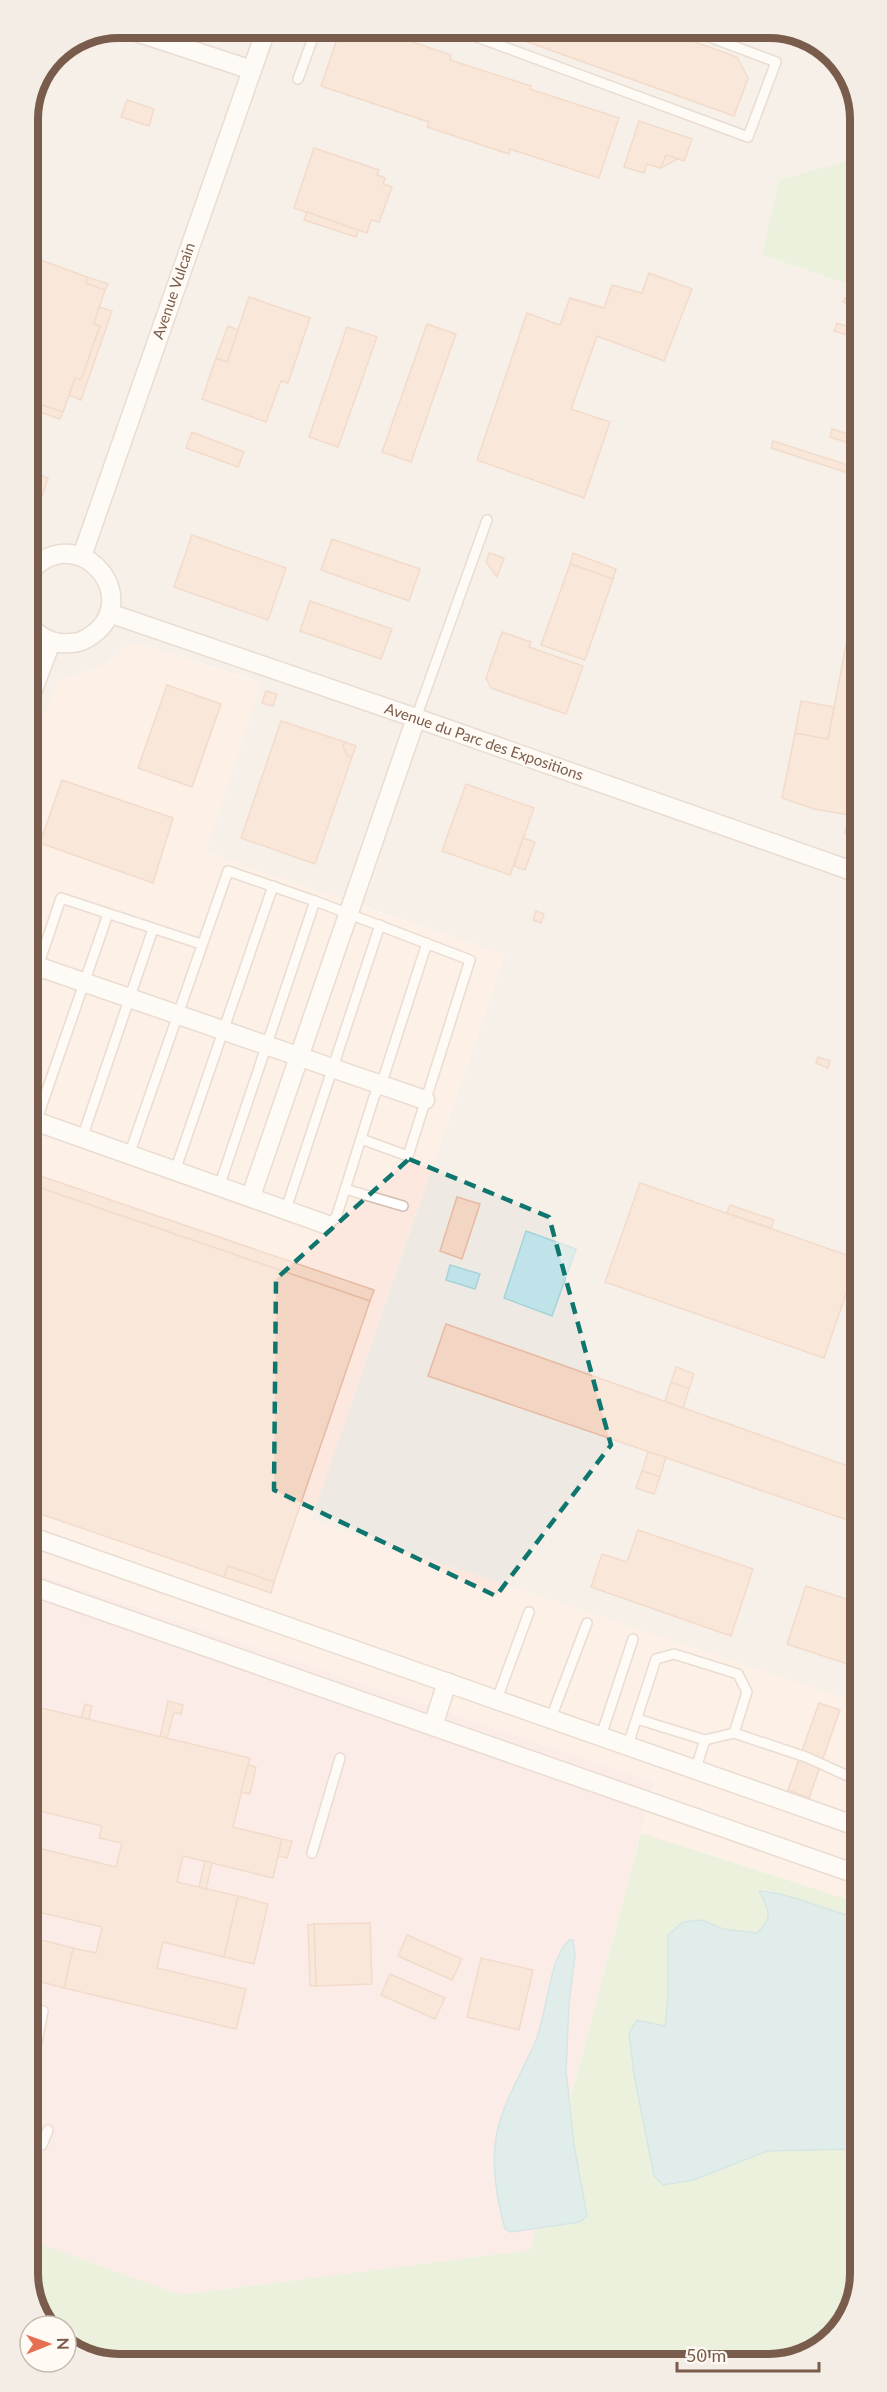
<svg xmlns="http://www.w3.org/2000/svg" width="887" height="2392" viewBox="0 0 887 2392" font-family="Lato,sans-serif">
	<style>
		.commercial { fill: #fde8e0 }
		.industrial { fill: #efe9e4 }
		.medical { fill: #fbdfe3 }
		.green { fill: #d8ecc9 }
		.water { fill: #bfe3e8; stroke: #a5d3da; stroke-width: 1.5 }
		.building { fill: #f3d5c3; stroke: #e6bba3; stroke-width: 1.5 }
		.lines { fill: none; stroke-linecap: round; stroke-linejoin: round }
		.lane-casing { stroke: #d1beb0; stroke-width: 12 }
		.street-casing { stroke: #d1beb0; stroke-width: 21 }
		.lane { stroke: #fff; stroke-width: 9 }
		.street { stroke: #fff; stroke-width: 18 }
		.marked { fill: none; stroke: #0f766e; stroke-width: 4.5; stroke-dasharray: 12 8; stroke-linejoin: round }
		.labels { text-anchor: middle; stroke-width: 5; stroke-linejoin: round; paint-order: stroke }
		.street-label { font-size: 15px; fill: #7a5c4d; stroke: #fffaf3 }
		.rim { fill: none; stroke: #7a5c4d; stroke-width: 8 }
	</style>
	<rect width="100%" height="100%" fill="#fdf6ec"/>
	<!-- commercial -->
	<path class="commercial" d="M133,642L261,683L344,901L505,954L311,1520L859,1703V1903L641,1833L654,1782L29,1571L28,758L58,681L100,667Z"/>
	<!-- industrial -->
	<path class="industrial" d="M119,27H775L824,46L857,95L859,1703L311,1520L505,955L206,852L261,682L133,642L100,667L58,681L28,758L27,113L54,54Z"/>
	<!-- medical -->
	<path class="medical" d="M29,1571L654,1782L530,2250L180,2295L30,2240Z"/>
	<!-- green -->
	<g class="green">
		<path d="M857,158V287L762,255L779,180Z"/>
		<path d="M641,1833L859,1903L860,2274L841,2329L792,2362L112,2365L66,2346V2326H48L30,2297V2240L180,2295L530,2250Z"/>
	</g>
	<!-- water -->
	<g class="water">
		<path d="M526,1231L576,1249L552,1316L504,1298Z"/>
		<path d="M450,1265L480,1274L475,1289L446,1280Z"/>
		<path d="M759,1891C794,1894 826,1910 859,1919L860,2151L852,2149L768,2151L693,2180L663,2185L654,2176L634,2075L629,2033L637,2020L665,2026L668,1997V1935L683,1922L702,1920L723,1929L757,1933C774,1917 769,1910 759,1891Z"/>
		<path d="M569,1940H573L575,1955L569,2003L566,2070L574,2145L587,2216L580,2222L511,2232L505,2229C496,2197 490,2161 498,2128C506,2097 524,2069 536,2040C547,2014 549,1958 569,1940Z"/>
	</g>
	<!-- building -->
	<g class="building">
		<path d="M341,27H369L451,55L450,60L531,86L530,89L619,118L599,178L510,149L509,154L427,127L429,122L321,86Z"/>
		<path d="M486,27H654L737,57L748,78L734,116Z"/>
		<path d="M127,100L154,109L149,126L121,117Z"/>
		<path d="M639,121L692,139L684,161L666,155L661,168L647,164L644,173L624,167Z"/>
		<path d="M314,148L379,170L377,175L385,178L383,184L392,187L379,222L371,220L367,233L294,208Z"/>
		<path d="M666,155L678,159L661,168Z"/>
		<path d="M307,212L358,230L356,237L304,220Z"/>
		<path d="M27,255L87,277L86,283L105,290L94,324L100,326L81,380L75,378L63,412L42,405L40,412L28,407Z"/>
		<path d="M649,273L692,289L664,361L597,336L571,409L610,422L584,498L477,460L527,313L560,325L570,298L604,308L612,285L642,293Z"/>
		<path d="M87,277L108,284L105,290L86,283Z"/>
		<path d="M847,296L857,299V307L843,302Z"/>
		<path d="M249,297L310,318L288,383L281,381L266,422L202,399L216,358L227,362Z"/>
		<path d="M99,307L112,311L81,400L69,395L75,378L81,380L100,326L94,324Z"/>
		<path d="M837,323L857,330V338L834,331Z"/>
		<path d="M427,324L456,334L411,462L382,452Z"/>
		<path d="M228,326L238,330L227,362L216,358Z"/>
		<path d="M347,327L377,337L338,447L309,437Z"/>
		<path d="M42,405L63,412L60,419L40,412Z"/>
		<path d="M832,429L857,437V446L830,437Z"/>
		<path d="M192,432L244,452L238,467L186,448Z"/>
		<path d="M773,441L857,468V476L771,448Z"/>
		<path d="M28,471L48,478L42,496L28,491Z"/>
		<path d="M192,535L286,568L268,620L174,587Z"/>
		<path d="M332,539L420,569L409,601L321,570Z"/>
		<path d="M489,553L504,558L497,577L486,562Z"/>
		<path d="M573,553L616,569L613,579L570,564Z"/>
		<path d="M570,564L613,579L585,660L541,645Z"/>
		<path d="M310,601L392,629L381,659L300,631Z"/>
		<path d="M850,624L858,625V835L845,833L849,815L814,809L782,798L795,733L828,739Z"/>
		<path d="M502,632L531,642L529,647L583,666L566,714L491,688L486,678Z"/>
		<path d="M167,685L221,704L192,787L138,768Z"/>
		<path d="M266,691L277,694L273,706L262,703Z"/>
		<path d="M801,701L834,707L828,739L795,733Z"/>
		<path d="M281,721L345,742L343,746L348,756L352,757L315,864L241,838Z"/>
		<path d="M345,742L356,746L352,757L348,756L343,746Z"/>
		<path d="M62,780L173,818L153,883L40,843Z"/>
		<path d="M466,784L534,808L510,875L442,851Z"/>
		<path d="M523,838L535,842L525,870L514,866Z"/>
		<path d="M536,911L544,914L541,923L533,920Z"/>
		<path d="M818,1057L830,1061L828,1068L816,1063Z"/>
		<path d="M29,1172L374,1290L370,1301L29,1184Z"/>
		<path d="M640,1183L858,1259L824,1358L605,1282Z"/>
		<path d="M29,1184L370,1301L274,1582L228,1566L224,1577L29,1510Z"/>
		<path d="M457,1197L480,1204L462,1259L440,1251Z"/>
		<path d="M730,1205L774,1220L771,1228L727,1213Z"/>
		<path d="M446,1324L859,1470V1524L428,1376Z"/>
		<path d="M676,1367L694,1374L689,1389L671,1382Z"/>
		<path d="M671,1382L689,1389L683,1408L665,1401Z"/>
		<path d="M648,1452L666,1457L660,1477L642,1471Z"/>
		<path d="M642,1471L660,1477L654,1494L636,1488Z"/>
		<path d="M638,1530L753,1569L731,1636L591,1587L602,1554L627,1562Z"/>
		<path d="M228,1566L274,1582L271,1593L224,1577Z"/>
		<path d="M806,1586L859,1603V1668L787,1644Z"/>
		<path d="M168,1701L183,1705L181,1714L174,1712L167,1738L160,1737Z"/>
		<path d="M819,1703L840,1710L809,1798L788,1790Z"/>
		<path d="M85,1704L92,1706L89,1719L81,1718Z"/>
		<path d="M29,1705L250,1758L233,1827L282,1839L273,1878L183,1856L177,1882L238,1896L224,1957L163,1942L157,1968L246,1989L236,2029L64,1988L73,1948L96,1953L102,1927L30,1910V1846L116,1867L122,1843L99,1838L102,1826L31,1809L30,1816Z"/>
		<path d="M248,1765L256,1767L250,1794L241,1792Z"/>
		<path d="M282,1839L292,1841L287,1858L278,1856Z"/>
		<path d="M205,1861L212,1863L206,1889L199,1887Z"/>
		<path d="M238,1896L268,1904L254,1964L224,1957Z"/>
		<path d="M370,1923L372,1984L316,1986L314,1924Z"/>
		<path d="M314,1924L316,1986H310L308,1925Z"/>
		<path d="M407,1935L462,1959L452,1980L398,1956Z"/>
		<path d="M30,1937L73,1948L64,1988L30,1979Z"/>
		<path d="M481,1958L533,1970L519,2030L467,2017Z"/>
		<path d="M390,1974L445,1998L435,2019L381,1995Z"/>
	</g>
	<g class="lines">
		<!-- lane casing -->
		<g class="lane-casing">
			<g id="lane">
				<path d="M450,27L748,137L776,62L683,27"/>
				<path d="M298,79L317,27"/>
				<path d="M416,718L487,520"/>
				<path d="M28,996L61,898L201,944"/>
				<path d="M36,1122L108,914"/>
				<path d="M82,1138L153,929"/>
				<path d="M129,1155L228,871L315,901L470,960L408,1156L361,1139"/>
				<path d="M175,1171L273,886"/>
				<path d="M219,1187L315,901"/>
				<path d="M345,1189L403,1206"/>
				<path d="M286,1209L380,925"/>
				<path d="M325,1224L336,1218L374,1097L384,1076L427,943"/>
				<path d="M497,1699L529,1612"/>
				<path d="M551,1718L587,1623"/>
				<path d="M637,1719L705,1740"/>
				<path d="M734,1733L806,1757L859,1781"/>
				<path d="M601,1736L633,1639"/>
				<path d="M628,1745L656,1659L674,1654L738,1674L747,1692L734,1733L705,1740L696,1768"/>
				<path d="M312,1853L340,1758"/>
				<path d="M30,2008L43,2011L30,2078"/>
				<path d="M42,2145L48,2130"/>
			</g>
		</g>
		<!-- street casing -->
		<g class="street-casing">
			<g id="street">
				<path d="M121,27L252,70"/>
				<path d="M82,556L267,27"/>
				<path d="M28,574C74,518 142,592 96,632C89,638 81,643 71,643C53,645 39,638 28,623"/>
				<path d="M109,613L416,718L858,873"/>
				<path d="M28,703L51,642"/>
				<path d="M28,963L425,1100"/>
				<path d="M29,1119L325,1224"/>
				<path d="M251,1196L416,718"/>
				<path d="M29,1536L859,1827"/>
				<path d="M29,1585L859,1875"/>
				<path d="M433,1726L447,1682"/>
			</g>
		</g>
		<!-- lane -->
		<use href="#lane" class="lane"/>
		<!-- street -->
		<use href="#street" class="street"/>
	</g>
	<!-- marked area -->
	<path d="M0 0H887V2392H0ZM409,1159L549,1217L611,1445L496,1596L274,1490L276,1279Z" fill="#fdf6ec" fill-opacity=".55" fill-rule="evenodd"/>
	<path class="marked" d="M409,1159L549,1217L611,1445L496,1596L274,1490L276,1279Z"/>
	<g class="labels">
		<!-- street labels -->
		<g class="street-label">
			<text transform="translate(174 291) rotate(-71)" y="5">Avenue Vulcain</text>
			<text transform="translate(484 742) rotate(19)" y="5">Avenue du Parc des Expositions</text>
		</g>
	</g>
	<!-- crop -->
	<path d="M0 0H887V2392H0ZM119 38H769A81 81 0 0 1 850 119V2273A81 81 0 0 1 769 2354H119A81 81 0 0 1 38 2273V119A81 81 0 0 1 119 38Z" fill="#f4ede6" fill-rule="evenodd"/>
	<path class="rim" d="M119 38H769A81 81 0 0 1 850 119V2273A81 81 0 0 1 769 2354H119A81 81 0 0 1 38 2273V119A81 81 0 0 1 119 38Z"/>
	<!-- north arrow -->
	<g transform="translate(48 2344) rotate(89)"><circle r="28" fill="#fffaf3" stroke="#cabbb1" stroke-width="1.5"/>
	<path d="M0-4.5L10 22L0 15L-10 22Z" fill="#e76f51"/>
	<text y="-9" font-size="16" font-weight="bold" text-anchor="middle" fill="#7a5c4d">N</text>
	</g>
	<!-- scale -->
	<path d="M677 2362v9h142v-9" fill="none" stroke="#7a5c4d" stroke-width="3"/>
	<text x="686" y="2362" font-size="18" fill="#7a5c4d" stroke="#fffaf3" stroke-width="4.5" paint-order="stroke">50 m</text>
</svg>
